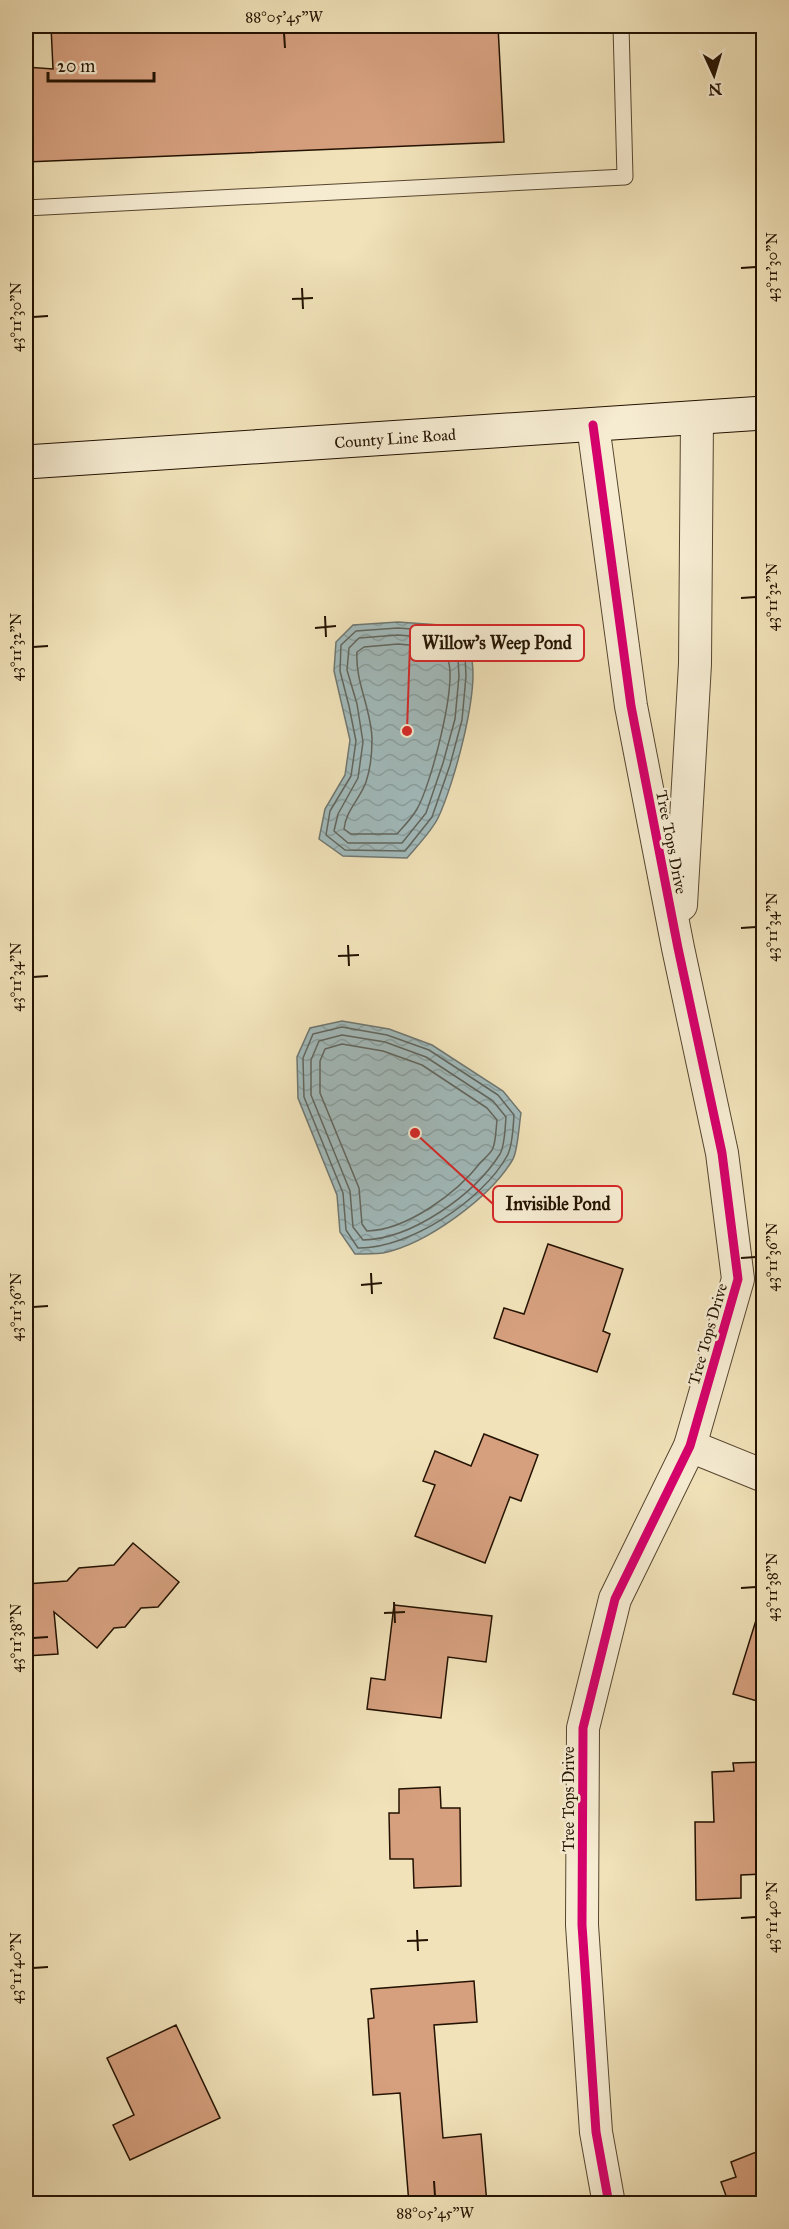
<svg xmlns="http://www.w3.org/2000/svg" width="789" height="2229" viewBox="0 0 789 2229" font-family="'IM FELL Great Primer',serif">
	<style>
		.water { fill: url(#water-waves); stroke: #6f7771; stroke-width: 1.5 }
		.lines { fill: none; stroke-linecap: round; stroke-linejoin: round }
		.shore { stroke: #62665e; stroke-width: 1.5 }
		.building { fill: #d6a07f; stroke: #231201; stroke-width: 1.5 }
		.service-casing { stroke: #56462f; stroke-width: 17 }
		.minor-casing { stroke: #56462f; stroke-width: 34 }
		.secondary-casing { stroke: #231201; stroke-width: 35 }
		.service { stroke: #f6ecd2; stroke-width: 15 }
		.minor { stroke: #f6ecd2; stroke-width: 32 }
		.secondary { stroke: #f6ecd2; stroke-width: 33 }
		.cycleway-casing { stroke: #f6ecd2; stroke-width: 13 }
		.cycleway { stroke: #d6006c; stroke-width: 9 }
		.ticks { fill: none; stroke: #231201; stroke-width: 2 }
		.labels { text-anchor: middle; stroke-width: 5; stroke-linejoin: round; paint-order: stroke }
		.street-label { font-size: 16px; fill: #231201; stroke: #f6ecd2 }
		.leader { fill: none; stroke: #d62828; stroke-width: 2 }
		.callout-dot { fill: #d62828; stroke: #f6ecd2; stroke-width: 2 }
		.callout { fill: #f6ecd2; stroke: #d62828; stroke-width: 2 }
		.callout-label { font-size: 18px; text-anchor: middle; font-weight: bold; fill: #231201 }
		.neatline { fill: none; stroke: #231201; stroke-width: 2 }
		.ticks-label { font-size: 15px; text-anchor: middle; fill: #231201 }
	</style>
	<defs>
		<pattern id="water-waves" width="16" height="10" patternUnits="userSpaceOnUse" patternTransform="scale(1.5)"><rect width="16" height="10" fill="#a1babb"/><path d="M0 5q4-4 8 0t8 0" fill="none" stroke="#8a9f9f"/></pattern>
	</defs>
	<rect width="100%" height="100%" fill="#f1e2b9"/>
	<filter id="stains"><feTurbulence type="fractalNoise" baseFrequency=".00333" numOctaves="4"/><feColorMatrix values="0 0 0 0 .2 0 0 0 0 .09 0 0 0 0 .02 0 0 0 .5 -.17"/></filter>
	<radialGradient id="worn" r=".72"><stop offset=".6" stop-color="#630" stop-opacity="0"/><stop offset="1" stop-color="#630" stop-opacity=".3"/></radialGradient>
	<!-- water -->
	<g class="water">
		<path d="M398,622L454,626C459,634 467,644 470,653C482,685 453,787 438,818C431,832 417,846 407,858L343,856L319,839L325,809L345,775L350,740L334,671L336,642L353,625Z"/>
		<path d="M342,1021L389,1029L432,1045L503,1091L521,1113C519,1125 518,1149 513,1159C491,1197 427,1244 383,1253C374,1254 364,1254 355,1254L340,1232L337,1195L298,1098L297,1057L310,1028Z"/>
	</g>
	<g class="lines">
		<!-- shore -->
		<g class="shore">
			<path d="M398,628L451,632L465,656L466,676L462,720L450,765L432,817L405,851L345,850L326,835L330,811L351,776L356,741L349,706L340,671L341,645L356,631Z"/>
			<path d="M398,635L446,639L458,659L459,676L455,719L443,763L426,813L402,843H348L334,831L338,814L358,778L363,742L357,704L347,670L349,648L359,638Z"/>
			<path d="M398,644L441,648C443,652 447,656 448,660C457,685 431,785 417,809C412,818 404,826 397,834H351L344,829C346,810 360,799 366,782C370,770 372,753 372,740C372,710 355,683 357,652L364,647Z"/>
			<path d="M342,1027L387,1035L429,1050L498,1095L514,1115C513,1127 513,1146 507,1156C483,1200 409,1249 358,1248L346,1230L343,1193L304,1097L303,1058L313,1034Z"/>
			<path d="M342,1035L385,1042L426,1057L493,1101L506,1117C505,1128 505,1145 500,1154C474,1195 412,1239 363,1240L353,1227L350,1191L311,1095V1060L319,1041Z"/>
			<path d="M342,1044L383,1051L422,1065L487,1108L497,1120C496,1128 496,1140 493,1148C491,1153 485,1158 481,1162C457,1193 407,1230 367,1231L362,1224L359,1188L320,1093V1061L325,1049Z"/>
		</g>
	</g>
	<!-- building -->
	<g class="building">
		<path d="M51,26H498L504,142L26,162V67L53,69Z"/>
		<path d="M548,1244L623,1269L603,1331L610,1334L597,1372L494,1338L504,1308L524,1314Z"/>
		<path d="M484,1434L538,1455L521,1501L510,1497L485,1563L415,1536L435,1485L423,1481L435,1451L471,1466Z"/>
		<path d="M133,1543L179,1582L158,1607L141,1608L125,1627L114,1628L97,1648L54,1612L58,1654L26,1656V1584L67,1581L79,1568L114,1565Z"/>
		<path d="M394,1605L492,1616L486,1662L448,1657L441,1718L367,1709L371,1678L385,1680Z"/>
		<path d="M757,1617L764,1618V1703L733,1694Z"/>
		<path d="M764,1762V1874L741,1875V1898L696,1900L695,1822H714L712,1772L734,1771L733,1763Z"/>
		<path d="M440,1787L441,1808H460L461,1886L414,1888L413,1859H390L389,1813H399V1789Z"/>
		<path d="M474,1981L477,2022L434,2025L443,2138L481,2134L487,2204H409L400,2093L373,2095L368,2019L374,2018L371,1989Z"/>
		<path d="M176,2025L220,2118L130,2160L113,2125L134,2115L107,2058Z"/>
		<path d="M764,2149V2204H729L721,2182L736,2177L731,2162Z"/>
	</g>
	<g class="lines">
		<!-- service casing -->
		<g class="service-casing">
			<path id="service" d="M26,208L625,177L621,26"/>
		</g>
		<!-- minor casing -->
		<g class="minor-casing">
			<g id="minor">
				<path d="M593,425L631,706L678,948L722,1153L738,1279L690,1446L615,1599L583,1728L582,1925L596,2132L609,2204"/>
				<path d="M681,905L695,664L697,418"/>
				<path d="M690,1446L764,1476"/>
			</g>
		</g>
		<!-- secondary casing -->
		<g class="secondary-casing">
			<path id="secondary" d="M26,462L764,413"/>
		</g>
		<!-- service -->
		<use href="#service" class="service"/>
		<!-- minor -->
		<use href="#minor" class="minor"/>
		<!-- secondary -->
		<use href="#secondary" class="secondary"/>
		<!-- cycleway casing -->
		<g class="cycleway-casing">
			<path id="cycleway" d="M593,425L631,706L678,948L722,1153L738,1279L690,1446L615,1599L583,1728L582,1925L596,2132L609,2204"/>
		</g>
		<!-- cycleway -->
		<use href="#cycleway" class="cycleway"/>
	</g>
	<!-- ticks -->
	<path class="ticks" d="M284,33L285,48M741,268L756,267M302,288L303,309M292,299L313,298M33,317L48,316M741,598L756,597M325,616L326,637M315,628L336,626M33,647L48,646M741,928L756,927M348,945L349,966M338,956L359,955M33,977L48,976M741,1258L756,1257M371,1273L372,1294M361,1285L382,1283M33,1307L48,1306M741,1588L756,1587M394,1602L395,1623M384,1613L405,1612M33,1638L48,1637M741,1918L756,1917M417,1930L418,1951M407,1941L428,1940M33,1968L48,1967M434,2181L435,2196"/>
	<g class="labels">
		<!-- street labels -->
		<g class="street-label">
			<text transform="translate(395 438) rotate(-4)" y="6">County Line Road</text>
			<text transform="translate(672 842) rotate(79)" y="6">Tree Tops Drive</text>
			<text transform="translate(707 1334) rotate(-74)" y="6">Tree Tops Drive</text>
			<text transform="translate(568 1799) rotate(-90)" y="6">Tree Tops Drive</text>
		</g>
	</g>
	<!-- callouts -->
	<path class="leader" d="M407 731L410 643M415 1133L493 1204"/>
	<g class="callout-dot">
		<circle cx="407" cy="731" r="6"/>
		<circle cx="415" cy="1133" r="6"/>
	</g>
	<g class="callout">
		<rect x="410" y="625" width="174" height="36" rx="6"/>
		<rect x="493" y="1186" width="129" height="36" rx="6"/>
	</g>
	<g class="callout-label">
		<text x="497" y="649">Willow's Weep Pond</text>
		<text x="558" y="1210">Invisible Pond</text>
	</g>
	<!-- margin -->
	<rect width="789" height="2229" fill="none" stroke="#f1e2b9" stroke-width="66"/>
	<!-- north arrow -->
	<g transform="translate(714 75) rotate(176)" stroke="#f6ecd2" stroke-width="4.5" paint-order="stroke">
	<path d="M0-4.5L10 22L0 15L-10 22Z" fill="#231201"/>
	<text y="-9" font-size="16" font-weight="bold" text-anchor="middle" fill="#231201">N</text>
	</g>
	<!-- scale -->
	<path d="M48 72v9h106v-9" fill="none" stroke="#231201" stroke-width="3"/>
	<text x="57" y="72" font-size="18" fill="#231201" stroke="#f6ecd2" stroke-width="4.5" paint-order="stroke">20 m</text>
	<rect x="33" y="33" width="723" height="2163" class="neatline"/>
	<g class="ticks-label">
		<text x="284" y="22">88°05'45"W</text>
		<text transform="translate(772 267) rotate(-90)" y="5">43°11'30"N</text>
		<text transform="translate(16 317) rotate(-90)" y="5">43°11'30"N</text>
		<text transform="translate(772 597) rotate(-90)" y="5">43°11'32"N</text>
		<text transform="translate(16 647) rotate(-90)" y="5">43°11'32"N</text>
		<text transform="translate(772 927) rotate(-90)" y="5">43°11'34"N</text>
		<text transform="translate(16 977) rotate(-90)" y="5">43°11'34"N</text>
		<text transform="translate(772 1257) rotate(-90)" y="5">43°11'36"N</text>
		<text transform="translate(16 1307) rotate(-90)" y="5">43°11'36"N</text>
		<text transform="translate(772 1587) rotate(-90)" y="5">43°11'38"N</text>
		<text transform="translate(16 1638) rotate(-90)" y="5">43°11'38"N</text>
		<text transform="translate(772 1917) rotate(-90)" y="5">43°11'40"N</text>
		<text transform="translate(16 1968) rotate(-90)" y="5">43°11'40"N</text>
		<text x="435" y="2218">88°05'45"W</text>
	</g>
	<rect width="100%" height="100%" filter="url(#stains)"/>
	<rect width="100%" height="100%" fill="url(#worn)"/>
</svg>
